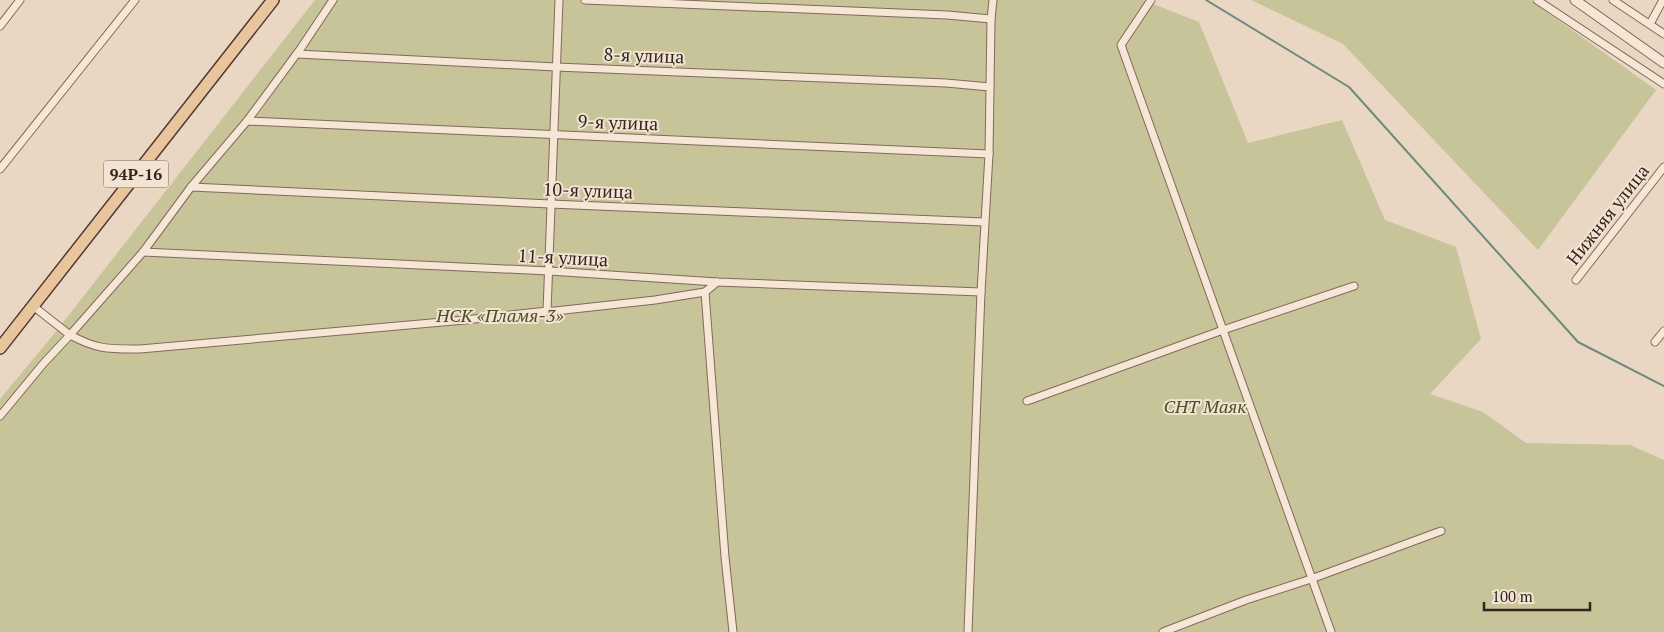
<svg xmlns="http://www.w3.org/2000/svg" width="1664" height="632" viewBox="0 0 1664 632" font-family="'PT Serif',serif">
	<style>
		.green { fill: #c6c498 }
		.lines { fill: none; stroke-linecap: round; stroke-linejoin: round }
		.stream { stroke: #6d8a7e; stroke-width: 2 }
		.minor-casing { stroke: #82695c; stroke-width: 9 }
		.tertiary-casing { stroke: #82695c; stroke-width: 11 }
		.primary-casing { stroke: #503930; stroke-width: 14 }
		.minor { stroke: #f5e6d5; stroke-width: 7 }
		.tertiary { stroke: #f5e6d5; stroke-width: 9 }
		.primary { stroke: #e9c59e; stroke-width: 11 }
		.labels { text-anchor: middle; stroke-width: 4; stroke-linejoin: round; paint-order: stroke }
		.shield { fill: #f2e3d2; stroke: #6c5e54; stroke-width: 1 }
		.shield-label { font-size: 16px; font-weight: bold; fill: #33251e }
		.street-label { font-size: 18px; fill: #33251e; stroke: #f2e3d2 }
		.park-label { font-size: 18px; font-style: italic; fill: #4b4e27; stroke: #f2e3d2 }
	</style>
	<rect width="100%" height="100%" fill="#e9d7c3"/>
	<!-- green -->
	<g class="green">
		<path d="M315,0H1143L1199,22L1248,143L1342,120L1385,220L1456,247L1481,339L1430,394L1483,412L1526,443L1630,445L1664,460V632H0V399L54,334Z"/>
		<path d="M1251,0H1530L1656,90L1538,250L1343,44Z"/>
	</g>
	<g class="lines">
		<!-- stream -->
		<path class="stream" d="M1206,0L1349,87L1578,342L1664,386"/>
		<!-- minor casing -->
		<g class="minor-casing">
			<g id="minor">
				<path d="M333,0L301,48L247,121L191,187L143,252L70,335C98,350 109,349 140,349L465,320L547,311"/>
				<path d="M559,0L547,311H555L655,300L705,292L717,282"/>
				<path d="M585,0L947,15L991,19"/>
				<path d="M1151,0L1121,45L1331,632"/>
				<path d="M1537,0L1664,84"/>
				<path d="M1613,0L1664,34"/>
				<path d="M1650,24L1663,0"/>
				<path d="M0,26L20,0"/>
				<path d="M297,54L556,67L946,83L990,87"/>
				<path d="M247,121L989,154"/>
				<path d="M0,169L135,0"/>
				<path d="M191,187L550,204L984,222"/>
				<path d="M143,252L549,271L717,282L981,292"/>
				<path d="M1576,280L1664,167"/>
				<path d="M705,292L725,557L733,632"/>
				<path d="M1655,342L1664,331"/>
				<path d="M1027,401L1223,330L1354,286"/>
				<path d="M0,416L43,364L70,335L33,306"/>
				<path d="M968,632L981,292L989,154L991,19L993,0"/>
				<path d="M1163,632L1246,600L1311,579L1441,531"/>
			</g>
		</g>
		<!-- tertiary casing -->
		<g class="tertiary-casing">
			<path id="tertiary" d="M1575,0L1664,63"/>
		</g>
		<!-- primary casing -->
		<g class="primary-casing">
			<path id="primary" d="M0,348L273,0"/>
		</g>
		<!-- minor -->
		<use href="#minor" class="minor"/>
		<!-- tertiary -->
		<use href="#tertiary" class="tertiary"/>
		<!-- primary -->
		<use href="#primary" class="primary"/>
	</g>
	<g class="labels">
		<!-- shield labels -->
		<rect class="shield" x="103.5" y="160.5" width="65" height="27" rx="4"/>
		<g class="shield-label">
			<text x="136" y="180">94Р-16</text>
		</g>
		<!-- street labels -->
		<g class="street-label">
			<text transform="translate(644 56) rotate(2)" y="6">8-я улица</text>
			<text transform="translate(618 123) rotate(2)" y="6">9-я улица</text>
			<text transform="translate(588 191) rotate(2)" y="6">10-я улица</text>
			<text transform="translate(1608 215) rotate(-52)" y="6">Нижняя улица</text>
			<text transform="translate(563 258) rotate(3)" y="6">11-я улица</text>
		</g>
		<!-- park labels -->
		<g class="park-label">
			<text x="500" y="322">НСК «Пламя-3»</text>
			<text x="1205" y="413">СНТ Маяк</text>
		</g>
	</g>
	<!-- scale -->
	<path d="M1484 602v8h106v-8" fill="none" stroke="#33251e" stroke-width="2.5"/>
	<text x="1492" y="602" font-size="15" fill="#33251e" stroke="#f2e3d2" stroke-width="4" paint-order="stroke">100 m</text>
</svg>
